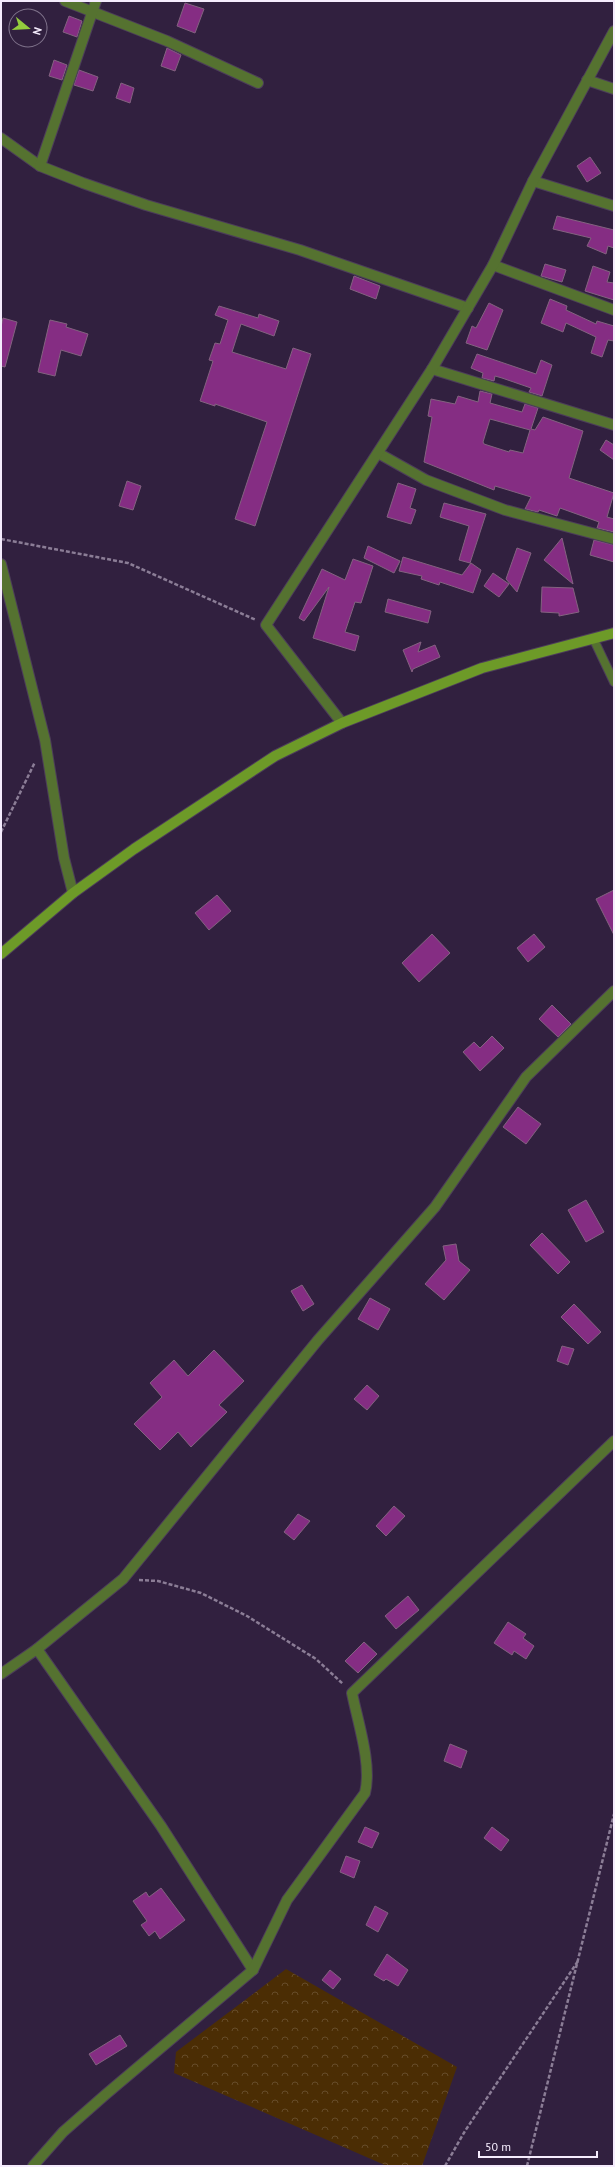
<svg xmlns="http://www.w3.org/2000/svg" width="615" height="2167" viewBox="0 0 615 2167" font-family="'PT Sans',sans-serif">
	<style>
		.forest { fill: url(#forest-crowns) }
		.building { fill: #852d83; stroke: #836280; fill-rule: evenodd }
		.lines { fill: none; stroke-linecap: round; stroke-linejoin: round }
		.service-casing { stroke: #4c3d5a; stroke-width: 10 }
		.minor-casing { stroke: #4c3d5a; stroke-width: 12 }
		.tertiary-casing { stroke: #4c3d5a; stroke-width: 12 }
		.secondary-casing { stroke: #4c3d5a; stroke-width: 12 }
		.path { stroke: #8b7d96; stroke-width: 2.5; stroke-dasharray: 4 2; stroke-linecap: butt }
		.service { stroke: #557230; stroke-width: 8 }
		.minor { stroke: #557230; stroke-width: 10 }
		.tertiary { stroke: #557230; stroke-width: 10 }
		.secondary { stroke: #6d9a28; stroke-width: 10 }
	</style>
	<defs>
		<pattern id="forest-crowns" width="20" height="18" patternUnits="userSpaceOnUse"><rect width="20" height="18" fill="#4b2d04"/><path d="M2 6a3 3 0 1 1 6 0M12 15a3 3 0 1 1 6 0" fill="none" stroke="#664c2a"/></pattern>
	</defs>
	<rect width="100%" height="100%" fill="#31203f"/>
	<!-- forest -->
	<path class="forest" d="M286,1969L457,2067L422,2166H387L174,2073L176,2052Z"/>
	<!-- building -->
	<g class="building">
		<path d="M185,3L204,9L195,33L177,26Z"/>
		<path d="M69,16L82,21L77,37L63,32Z"/>
		<path d="M167,48L181,55L175,71L161,66Z"/>
		<path d="M54,60L67,65L62,80L49,76Z"/>
		<path d="M79,70L98,77L93,91L74,85Z"/>
		<path d="M121,83L134,88L130,103L116,98Z"/>
		<path d="M590,157L601,173L587,182L577,166Z"/>
		<path d="M557,216L614,230V248L608,246L606,254L587,246L591,238L553,229Z"/>
		<path d="M545,264L566,270L562,282L541,276Z"/>
		<path d="M593,266L610,272L607,282L614,283V300L585,291Z"/>
		<path d="M354,276L380,286L376,299L350,289Z"/>
		<path d="M550,299L567,306L566,310L596,324L597,321L614,326V341L608,340L602,357L591,353L596,337L566,323L563,332L541,323Z"/>
		<path d="M489,303L503,310L487,350L466,343L472,326L476,328Z"/>
		<path d="M219,306L258,318L259,314L279,321L274,336L241,324L232,352L286,369L293,348L311,354L255,526L235,519L267,422L215,404V406L200,401L213,361L209,360L215,343L220,344L228,320L215,315Z"/>
		<path d="M3,318L17,322L5,367L1,366V327Z"/>
		<path d="M50,320L67,324L66,327L88,334L81,356L61,350L55,376L38,372Z"/>
		<path d="M477,354L536,374L541,360L552,365L542,396L529,392L531,388L502,378L495,376L494,381L482,378L483,373L471,368Z"/>
		<path d="M480,391L492,394L490,403L522,412L525,404L538,408L531,429L535,430L543,417L583,431L569,478L614,493L607,517L614,519V532L597,528L599,522L560,508L557,516L539,510L538,512L525,509L531,497L495,486L494,490L424,462L432,417L428,416L431,399L455,404L458,396L478,402ZM490,419L530,430L523,453L510,450L509,452L484,444L483,442Z"/>
		<path d="M606,440L614,445V460L600,450Z"/>
		<path d="M127,481L141,486L133,510L119,506Z"/>
		<path d="M398,483L416,489L410,508L416,510L411,524L387,517Z"/>
		<path d="M444,503L486,514L470,563L459,560L469,526L440,517Z"/>
		<path d="M562,538L573,584L544,560Z"/>
		<path d="M594,540L614,545V562L590,555Z"/>
		<path d="M368,546L400,561L394,573L364,558Z"/>
		<path d="M517,548L531,553L517,592L506,579Z"/>
		<path d="M403,557L462,575L471,563L481,570L473,593L440,582L439,585L421,579L422,576L399,571Z"/>
		<path d="M353,559L373,566L361,603L355,602L345,632L359,636L355,651L313,638L329,587L304,621L299,618L322,569L345,580Z"/>
		<path d="M493,573L509,584L499,597L484,586Z"/>
		<path d="M542,587L573,588L579,612L559,616V613L541,612Z"/>
		<path d="M388,599L431,611L428,623L385,612Z"/>
		<path d="M421,642L418,652L435,645L440,657L413,669L412,672L403,650Z"/>
		<path d="M614,890V935L596,899Z"/>
		<path d="M217,895L231,911L209,930L195,913Z"/>
		<path d="M432,934L450,953L419,982L402,963Z"/>
		<path d="M534,934L545,947L528,962L517,948Z"/>
		<path d="M552,1005L571,1024L558,1037L539,1019Z"/>
		<path d="M492,1036L504,1048L480,1071L463,1052L474,1042L480,1048Z"/>
		<path d="M518,1107L541,1124L526,1144L503,1127Z"/>
		<path d="M586,1200L604,1232L586,1242L568,1210Z"/>
		<path d="M542,1233L570,1262L558,1274L530,1245Z"/>
		<path d="M456,1244L459,1261L470,1270L444,1300L425,1284L446,1260L443,1246Z"/>
		<path d="M302,1285L314,1304L303,1311L291,1291Z"/>
		<path d="M370,1298L390,1309L378,1330L358,1319Z"/>
		<path d="M574,1304L601,1332L588,1344L561,1317Z"/>
		<path d="M562,1346L574,1349L568,1365L557,1361Z"/>
		<path d="M214,1350L244,1381L219,1405L227,1412L191,1447L178,1432L160,1450L134,1424L162,1397L150,1383L174,1360L188,1376Z"/>
		<path d="M367,1385L379,1396L367,1410L354,1399Z"/>
		<path d="M394,1506L405,1516L386,1536L376,1526Z"/>
		<path d="M298,1514L310,1521L294,1540L284,1532Z"/>
		<path d="M408,1596L419,1610L396,1629L385,1616Z"/>
		<path d="M508,1622L526,1634L523,1638L534,1646L526,1659L514,1651L512,1655L494,1643Z"/>
		<path d="M364,1642L377,1654L358,1673L345,1661Z"/>
		<path d="M450,1744L467,1751L461,1768L444,1761Z"/>
		<path d="M365,1827L379,1833L372,1848L358,1842Z"/>
		<path d="M492,1827L509,1840L501,1851L484,1838Z"/>
		<path d="M346,1856L360,1861L354,1878L340,1872Z"/>
		<path d="M161,1888L185,1920L160,1939L155,1931L149,1936L141,1925L147,1921L133,1901L146,1892L149,1897Z"/>
		<path d="M375,1906L388,1913L378,1932L366,1925Z"/>
		<path d="M387,1954L408,1970L398,1986L386,1979L384,1981L374,1975Z"/>
		<path d="M330,1970L341,1979L333,1989L322,1980Z"/>
		<path d="M120,2035L127,2046L96,2065L89,2054Z"/>
	</g>
	<g class="lines">
		<!-- service casing -->
		<g class="service-casing">
			<path id="service" d="M594,640L614,682"/>
		</g>
		<!-- minor casing -->
		<g class="minor-casing">
			<g id="minor">
				<path d="M65,1L167,41L258,83"/>
				<path d="M587,80L614,89"/>
				<path d="M1,138L40,166L83,183L146,205L300,250L468,308"/>
				<path d="M40,166L96,1"/>
				<path d="M533,181L614,206"/>
				<path d="M493,265L614,310"/>
				<path d="M432,369L614,425"/>
				<path d="M378,453L426,480L505,510L614,539"/>
				<path d="M342,723L266,625L432,369L493,265L533,181L614,31"/>
				<path d="M37,1649L123,1579L318,1340L435,1207L526,1077L614,991"/>
				<path d="M1,1674L37,1649L161,1826L253,1970L105,2095L63,2132L33,2166"/>
				<path d="M253,1970L287,1900L365,1793C372,1764 358,1723 352,1693L614,1441"/>
			</g>
		</g>
		<!-- tertiary casing -->
		<g class="tertiary-casing">
			<path id="tertiary" d="M1,564L45,740L64,858L73,893"/>
		</g>
		<!-- secondary casing -->
		<g class="secondary-casing">
			<path id="secondary" d="M1,954L73,893L134,849L275,756L342,723L482,668L614,633"/>
		</g>
		<!-- path -->
		<g class="path">
			<path d="M1,539L128,563L256,620"/>
			<path d="M1,832L35,762"/>
			<path d="M139,1580L158,1581L201,1593L247,1616L316,1659L343,1684"/>
			<path d="M445,2166L465,2131L578,1961"/>
			<path d="M527,2166L614,1814"/>
		</g>
		<!-- service -->
		<use href="#service" class="service"/>
		<!-- minor -->
		<use href="#minor" class="minor"/>
		<!-- tertiary -->
		<use href="#tertiary" class="tertiary"/>
		<!-- secondary -->
		<use href="#secondary" class="secondary"/>
	</g>
	<!-- border -->
	<rect width="615" height="2167" fill="none" stroke="#f5ecfd" stroke-width="4"/>
	<!-- north arrow -->
	<g transform="translate(28 28) rotate(108)"><circle r="19" fill="#31203f" stroke="#7f728b"/>
	<path d="M0-3L7 15L0 10L-7 15Z" fill="#93cc3d"/>
	<text y="-6" font-size="11" font-weight="bold" text-anchor="middle" fill="#f5ecfd">N</text>
	</g>
	<!-- scale -->
	<path d="M479 2151v6h118v-6" fill="none" stroke="#f5ecfd" stroke-width="2"/>
	<text x="485" y="2151" font-size="12" fill="#f5ecfd" stroke="#31203f" stroke-width="3" paint-order="stroke">50 m</text>
</svg>
